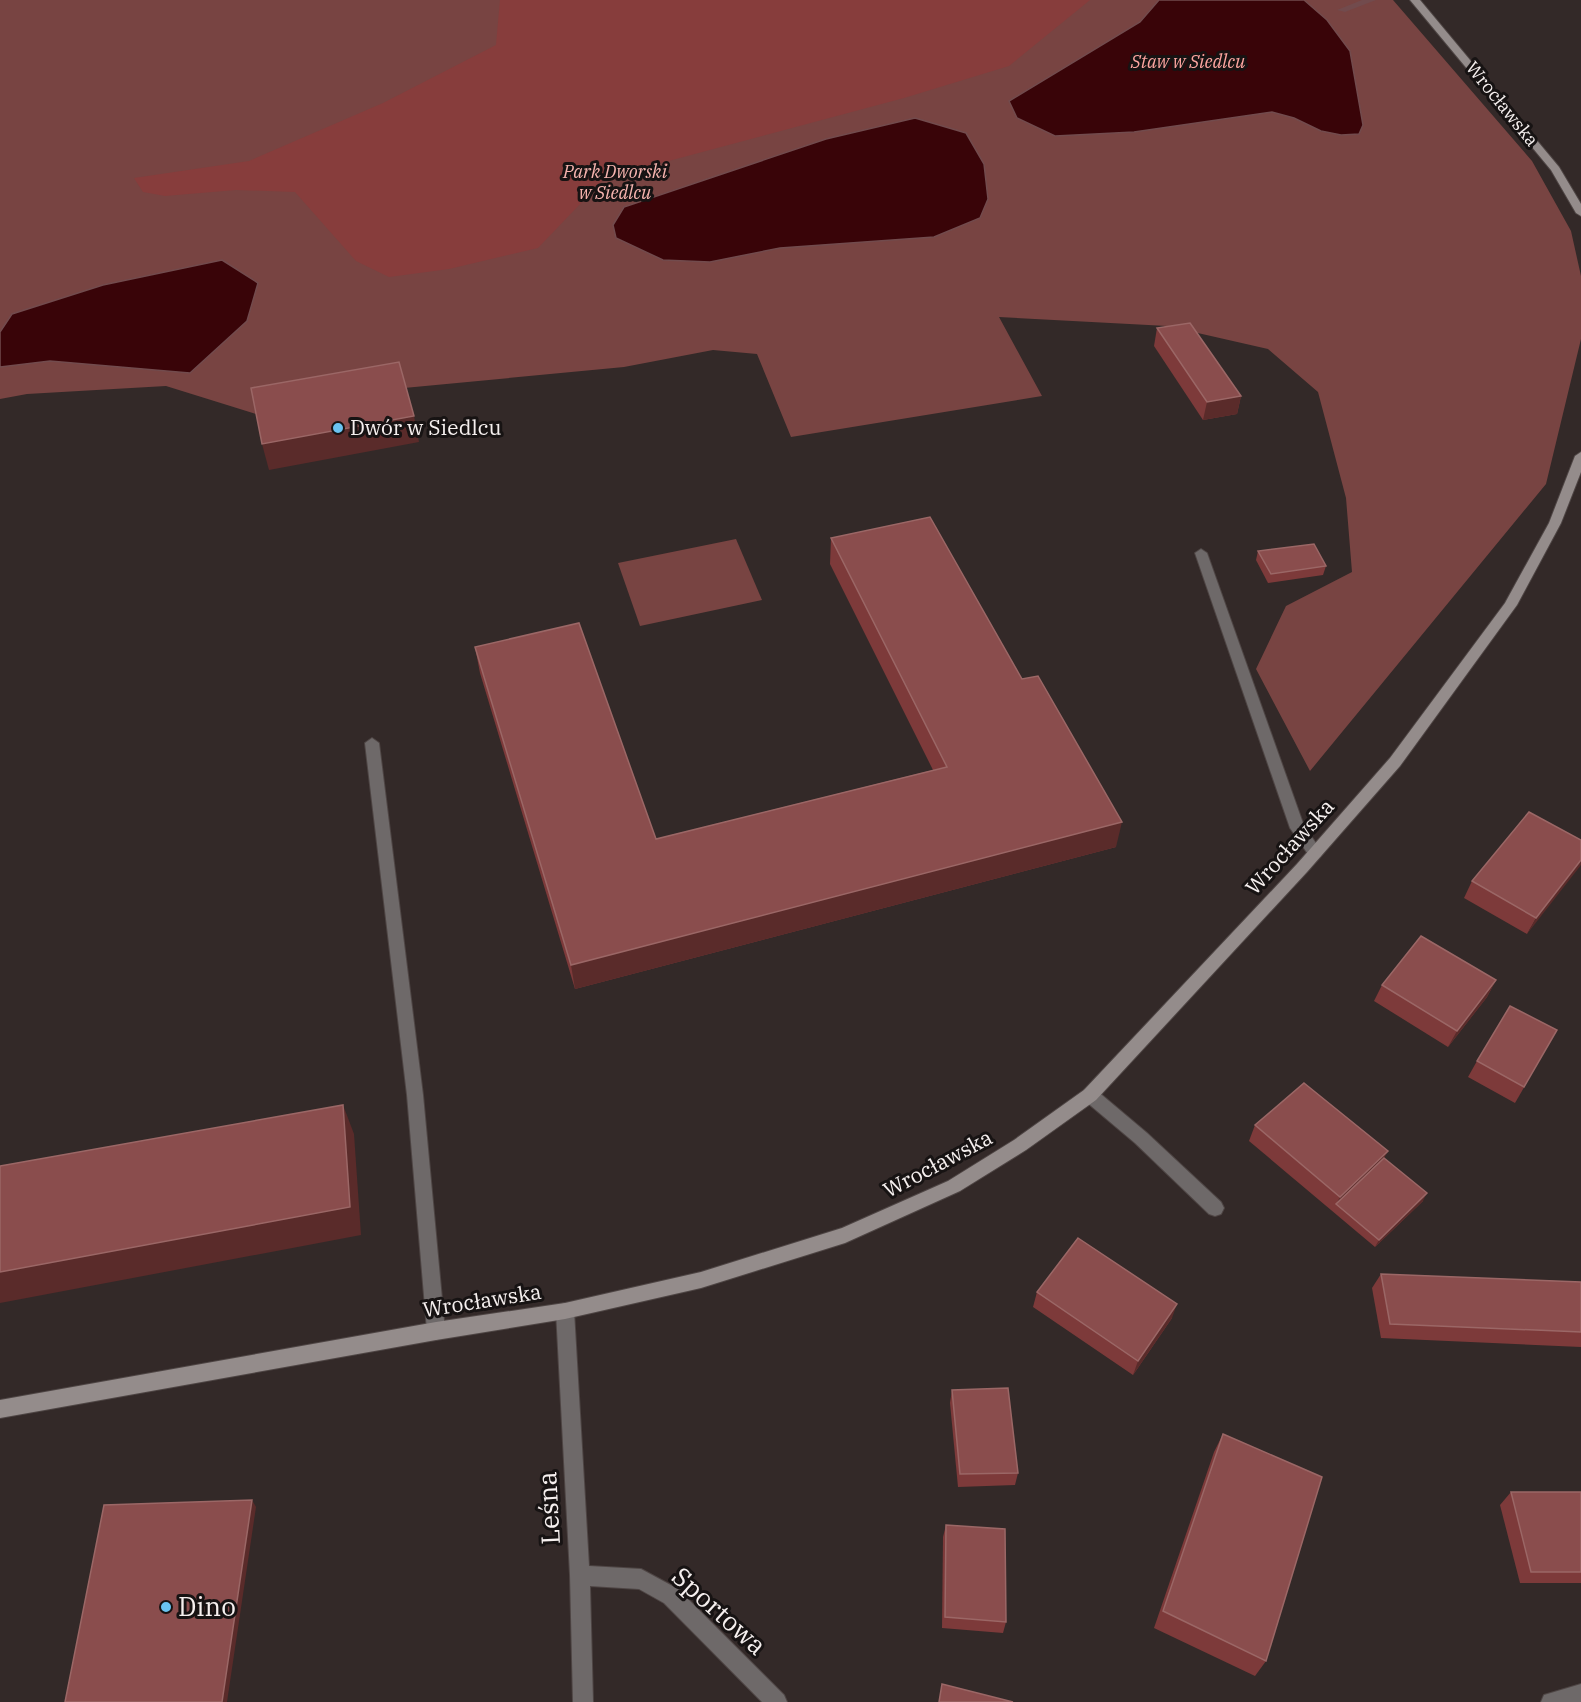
<svg xmlns="http://www.w3.org/2000/svg" width="1581" height="1702" viewBox="0 0 1581 1702" font-family="'IBM Plex Serif',serif">
	<style>
		.green { fill: #784442 }
		.forest { fill: #873d3c }
		.water { fill: #390408; stroke: #724b4d; stroke-width: 1.5 }
		.lines { fill: none; stroke-linecap: round; stroke-linejoin: round }
		.stream { fill: #724b4d; fill-rule: evenodd }
		.lane-casing { stroke: #4e4544; stroke-width: 2 }
		.street-casing { stroke: #4e4544; stroke-width: 2 }
		.secondary-casing { stroke: #4e4544; stroke-width: 2 }
		.lane { fill: #6e6969; fill-rule: evenodd }
		.street { fill: #6e6969; fill-rule: evenodd }
		.secondary { fill: #948c8b; fill-rule: evenodd }
		.wall { fill: #7d3a3a }
		.shaded-wall { fill: #5a2b2a }
		.building { fill: #8a4d4d; stroke: #9b6766; stroke-width: 1.5 }
		.poi-dot { fill: #6ac3f1; stroke: #171313; stroke-width: 2 }
		.labels { text-anchor: middle; stroke-width: 6; stroke-linejoin: round; paint-order: stroke }
		.far-water-label { font-size: 18px; font-style: italic; fill: #fda5a0; stroke: #171313 }
		.far-street-label { font-size: 18px; fill: #f6f0ef; stroke: #171313 }
		.far-park-label { font-size: 18px; font-style: italic; fill: #f7b4af; stroke: #171313 }
		.poi-label { font-size: 21px; fill: #f6f0ef; stroke: #171313; text-anchor: start }
		.street-label { font-size: 21px; fill: #f6f0ef; stroke: #171313 }
		.near-street-label { font-size: 26px; fill: #f6f0ef; stroke: #171313 }
		.near-poi-label { font-size: 26px; fill: #f6f0ef; stroke: #171313; text-anchor: start }
	</style>
	<rect width="100%" height="100%" fill="#332928"/>
	<!-- green -->
	<g class="green">
		<path d="M0,0H1393L1532,161L1571,231L1581,276V339L1546,484L1310,771L1256,669L1286,606L1352,572L1346,498L1318,392L1268,349L1167,326L999,317L1042,396L791,437L757,354L713,350L624,367L404,388L259,415L166,386L27,394L0,399Z"/>
		<path d="M736,539L762,600L640,626L618,563Z"/>
	</g>
	<!-- forest -->
	<path class="forest" d="M500,0H1090L1009,66L904,98L605,178L538,248L449,269L389,277L356,261L295,192L236,190L165,196L143,192L134,178L249,161L383,103L496,45Z"/>
	<!-- water -->
	<g class="water">
		<path d="M1159,0H1304L1327,20L1350,51L1363,125L1359,134L1341,135L1321,131L1294,118L1272,112L1134,132L1055,136L1017,118L1009,101L1140,22Z"/>
		<path d="M915,118L966,133L984,164L988,199L980,218L934,237L780,248L710,262L663,260L616,238L613,225L624,207L826,139Z"/>
		<path d="M222,260L258,283L247,321L190,373L50,361L0,367V332L12,314L103,285Z"/>
	</g>
	<g class="lines">
		<!-- stream -->
		<path class="stream" d="M1362,0H1376L1345,12L1337,10Z"/>
		<!-- lane casing -->
		<g class="lane-casing">
			<g id="lane">
				<path d="M1201,549L1207,553L1304,826L1320,849L1323,853L1320,857H1310L1290,828L1195,553Z"/>
				<path d="M372,738L379,743L423,1095L445,1331L442,1337L436,1340L430,1337L427,1331L407,1095L365,743Z"/>
				<path d="M1090,1088L1096,1090L1147,1133L1221,1202L1224,1208L1221,1214L1215,1216L1209,1214L1135,1143L1084,1100L1082,1095L1084,1090Z"/>
			</g>
		</g>
		<!-- street casing -->
		<g class="street-casing">
			<g id="street">
				<path d="M565,1303L571,1305L574,1311L589,1566L641,1569L678,1589L784,1695L787,1702H762L664,1603L639,1589L590,1586L593,1702H573L570,1575L556,1311L559,1305Z"/>
				<path d="M1581,1684V1702H1541L1544,1695Z"/>
			</g>
		</g>
		<!-- secondary casing -->
		<g class="secondary-casing">
			<g id="secondary">
				<path d="M1410,0H1420L1559,167L1581,204V216L1576,213L1551,170Z"/>
				<path d="M1581,452V472L1561,523L1517,605L1400,766L1307,872L1096,1100L1026,1150L960,1191L845,1243L701,1288L565,1319L436,1340L0,1418V1400L436,1322L565,1303L701,1272L842,1228L948,1181L1014,1140L1084,1090L1297,864L1390,758L1505,603L1549,523L1575,456Z"/>
			</g>
		</g>
		<!-- lane -->
		<use href="#lane" class="lane"/>
		<!-- street -->
		<use href="#street" class="street"/>
		<!-- secondary -->
		<use href="#secondary" class="secondary"/>
	</g>
	<!-- wall -->
	<g class="wall">
		<path d="M1157,328L1241,396L1237,414L1203,420L1154,346Z"/>
		<path d="M831,538L1116,847L575,989L480,673L475,647L656,839L933,770L830,564Z"/>
		<path d="M1258,551L1326,566L1323,575L1268,583L1256,560Z"/>
		<path d="M1581,840L1527,934L1464,898L1472,881Z"/>
		<path d="M1496,980L1487,997L1448,1047L1374,1001L1382,985Z"/>
		<path d="M1557,1030L1515,1103L1468,1077L1477,1061Z"/>
		<path d="M1255,1125L1384,1158L1423,1201L1375,1247L1249,1141Z"/>
		<path d="M1381,1274L1581,1282V1347L1381,1338L1372,1288Z"/>
		<path d="M1037,1292L1172,1318L1133,1375L1033,1307Z"/>
		<path d="M952,1390L1018,1473L1015,1485L958,1487L950,1403Z"/>
		<path d="M1223,1434L1266,1661L1255,1676L1154,1628L1214,1452Z"/>
		<path d="M1511,1492H1581V1583H1520L1500,1505Z"/>
		<path d="M946,1525L1006,1622L1003,1633L942,1628L943,1537Z"/>
	</g>
	<!-- shaded-wall -->
	<g class="shaded-wall">
		<path d="M1241,396L1237,414L1203,420L1207,402Z"/>
		<path d="M414,416L419,442L269,470L262,444Z"/>
		<path d="M1122,822L1116,847L575,989L571,965Z"/>
		<path d="M1581,860V865L1527,934L1536,918Z"/>
		<path d="M1496,980L1487,997L1448,1047L1457,1031Z"/>
		<path d="M343,1105L354,1134L361,1235L0,1303V1272Z"/>
		<path d="M1388,1151L1380,1166L1336,1204L1340,1197Z"/>
		<path d="M1427,1193L1423,1201L1375,1247L1379,1240Z"/>
		<path d="M1177,1304L1172,1318L1133,1375L1138,1361Z"/>
		<path d="M252,1500L256,1507L227,1702H222Z"/>
	</g>
	<!-- building -->
	<g class="building">
		<path d="M1190,323L1241,396L1207,402L1157,328Z"/>
		<path d="M399,362L414,416L262,444L251,388Z"/>
		<path d="M930,517L1022,679L1038,676L1122,822L571,965L475,647L579,623L656,839L947,767L831,538Z"/>
		<path d="M1314,544L1326,566L1271,574L1258,551Z"/>
		<path d="M1529,812L1581,840V860L1536,918L1472,881Z"/>
		<path d="M1421,936L1496,980L1457,1031L1382,985Z"/>
		<path d="M1510,1006L1557,1030L1524,1087L1477,1061Z"/>
		<path d="M1304,1083L1388,1151L1340,1197L1255,1125Z"/>
		<path d="M343,1105L350,1207L0,1272V1166Z"/>
		<path d="M1384,1158L1427,1193L1379,1240L1336,1204Z"/>
		<path d="M1078,1238L1177,1304L1138,1361L1037,1292Z"/>
		<path d="M1381,1274L1581,1282V1332L1390,1324Z"/>
		<path d="M1008,1388L1018,1473L960,1474L952,1390Z"/>
		<path d="M1223,1434L1322,1477L1266,1661L1163,1611Z"/>
		<path d="M1511,1492H1581V1572H1531Z"/>
		<path d="M252,1500L222,1702H65L104,1505Z"/>
		<path d="M946,1525L1005,1529L1006,1622L945,1617Z"/>
		<path d="M942,1684L1013,1702H939Z"/>
	</g>
	<!-- markers -->
	<g class="poi-dot">
		<circle cx="338" cy="428" r="6"/>
		<circle cx="166" cy="1607" r="6"/>
	</g>
	<g class="labels">
		<!-- far-water labels -->
		<g class="far-water-label">
			<text x="1188" y="68">Staw w Siedlcu</text>
		</g>
		<!-- far-street labels -->
		<g class="far-street-label">
			<text transform="translate(1502 104) rotate(51)" y="6">Wrocławska</text>
		</g>
		<!-- far-park labels -->
		<g class="far-park-label">
			<text x="615" y="178">Park Dworski<tspan x="615" dy="21">w Siedlcu</tspan></text>
		</g>
		<!-- poi labels -->
		<g class="poi-label">
			<text x="350" y="435">Dwór w Siedlcu</text>
		</g>
		<!-- street labels -->
		<g class="street-label">
			<text transform="translate(1290 847) rotate(-48)" y="7">Wrocławska</text>
			<text transform="translate(938 1164) rotate(-28)" y="7">Wrocławska</text>
			<text transform="translate(482 1301) rotate(-9)" y="7">Wrocławska</text>
		</g>
		<!-- near-street labels -->
		<g class="near-street-label">
			<text transform="translate(549 1508) rotate(-93)" y="9">Leśna</text>
			<text transform="translate(719 1611) rotate(42)" y="9">Sportowa</text>
		</g>
		<!-- near-poi labels -->
		<g class="near-poi-label">
			<text x="178" y="1616">Dino</text>
		</g>
	</g>
</svg>
